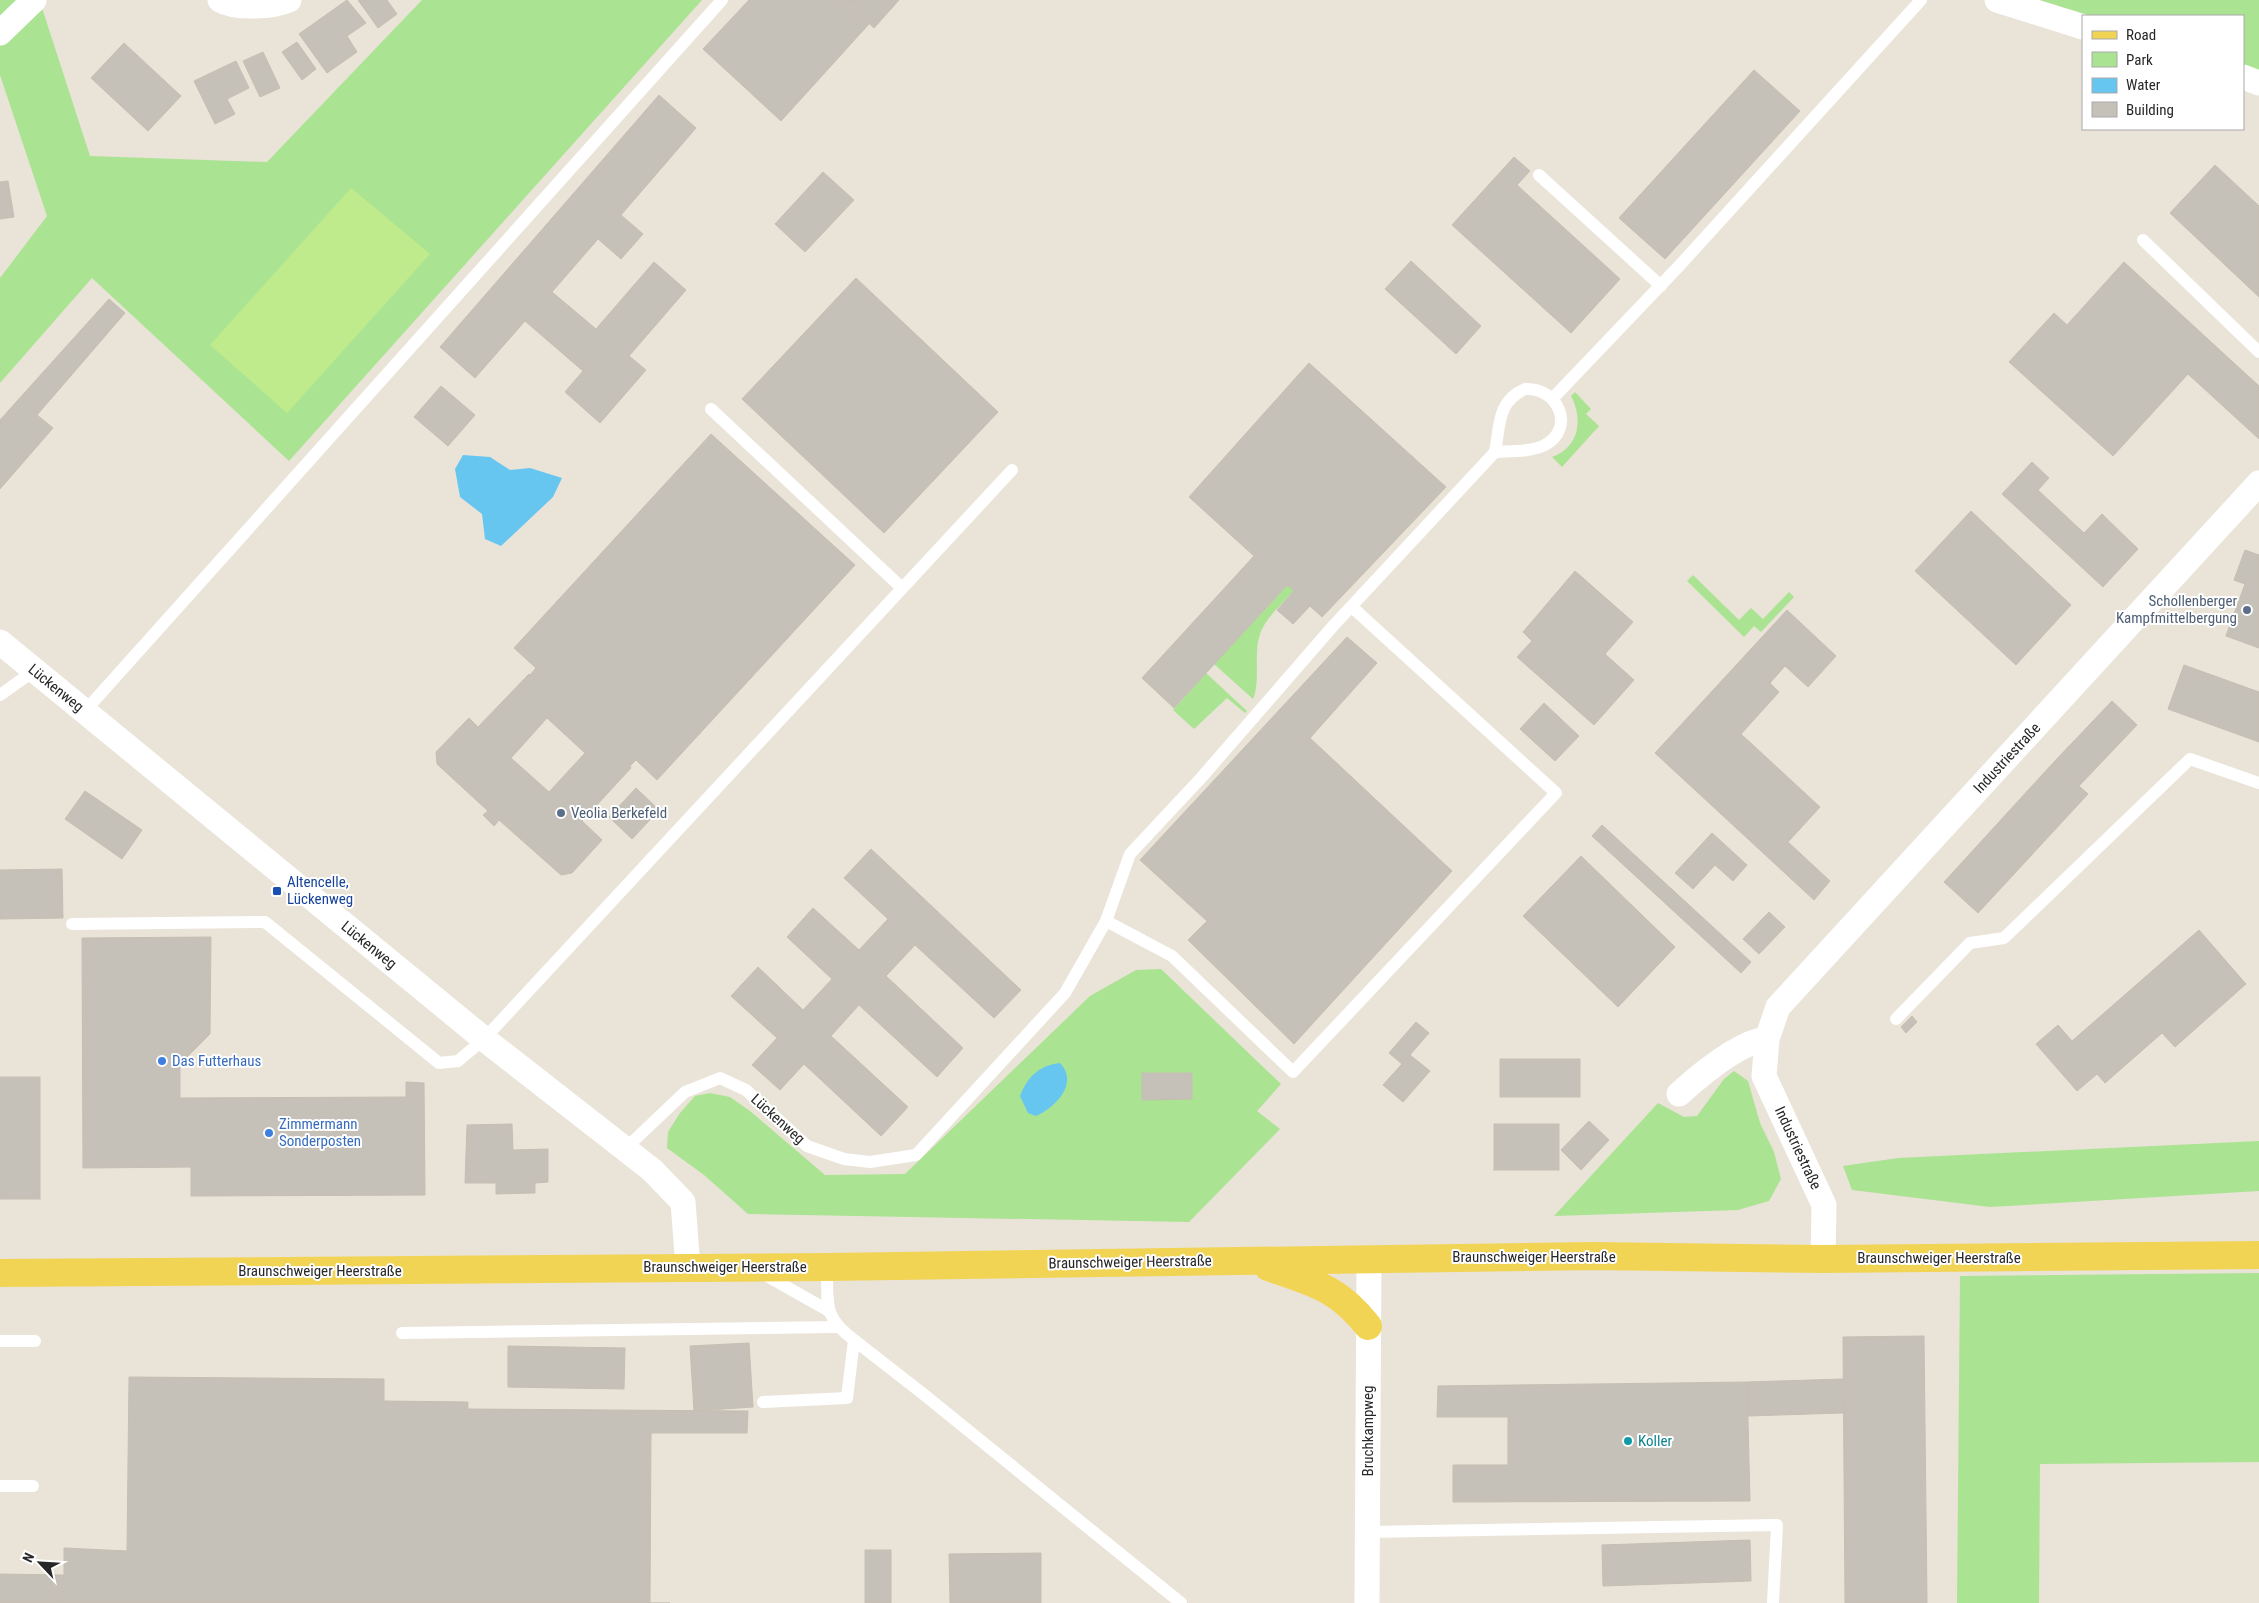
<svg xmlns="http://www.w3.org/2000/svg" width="2259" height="1603" viewBox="0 0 2259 1603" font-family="'Roboto Condensed',sans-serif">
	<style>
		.green { fill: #aae392 }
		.pitch { fill: #bfeb8d }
		.water { fill: #67c6f0 }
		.building { fill: #c5c0b8; stroke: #c5bfb2; fill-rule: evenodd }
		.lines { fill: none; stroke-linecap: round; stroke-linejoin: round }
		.service { stroke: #fff; stroke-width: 12 }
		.minor { stroke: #fff; stroke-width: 25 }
		.primary { stroke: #f2d455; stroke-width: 28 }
		.service-dot { fill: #5c6f8a; stroke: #fff; stroke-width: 2 }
		.transit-dot { fill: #1a4fb4; stroke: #fff; stroke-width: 2 }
		.shop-dot { fill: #3f7fe0; stroke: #fff; stroke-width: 2 }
		.culture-dot { fill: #0f9aa8; stroke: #fff; stroke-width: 2 }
		.labels { text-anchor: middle; stroke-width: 4; stroke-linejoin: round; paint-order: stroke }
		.service-label { font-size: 15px; fill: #4e5e75; stroke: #fff; text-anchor: end }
		.street-label { font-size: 15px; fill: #272727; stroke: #fff }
		.transit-label { font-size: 15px; fill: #164399; stroke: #fff; text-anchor: start }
		.shop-label { font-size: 15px; fill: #366cbe; stroke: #fff; text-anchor: start }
		.culture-label { font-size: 15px; fill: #0d838f; stroke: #fff; text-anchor: start }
	</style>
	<rect width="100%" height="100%" fill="#eae3d8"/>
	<!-- green -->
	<g class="green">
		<path d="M0,0H34L43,11L90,156L267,162L422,0H702L289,461L92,278L0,383V278L47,216L0,75Z"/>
		<path d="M2040,0H2259V70L2243,65V16H2091Z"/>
		<path d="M1575,392L1591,409L1586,414L1599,426L1562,467L1552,457C1580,447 1583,419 1571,396Z"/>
		<path d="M1693,575L1739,620L1751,608L1763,619L1789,592L1794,597L1761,632L1754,626L1744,637L1687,581Z"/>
		<path d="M1287,585L1294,591C1283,603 1265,618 1260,634C1253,654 1261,680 1253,699L1214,664Z"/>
		<path d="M1206,673L1247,711L1245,713L1227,698L1194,729L1173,710Z"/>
		<path d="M1161,969L1281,1084L1257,1111L1280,1129L1189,1222L748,1214L704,1175L667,1148L668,1132L680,1113L695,1096L710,1093L730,1097L750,1111L825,1175L905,1174L1090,996L1136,970Z"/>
		<path d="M1734,1071L1748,1081L1760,1123L1774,1152L1781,1179L1769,1201L1738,1210L1554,1216L1658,1103L1684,1117L1697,1116L1724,1079Z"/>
		<path d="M2259,1141V1191L1990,1207L1852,1190L1843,1166L1898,1158Z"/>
		<path d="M2259,1273V1462L2040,1464L2039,1603H1957L1960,1276Z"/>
	</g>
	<!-- pitch -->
	<path class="pitch" d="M351,188L430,254L287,413L210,345Z"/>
	<!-- water -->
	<g class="water">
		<path d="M463,455L490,457L510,470L530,468L562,478L553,497L501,546L485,539L482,514L460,497L455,469Z"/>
		<path d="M1060,1063C1079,1083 1056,1107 1036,1116L1028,1113L1020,1096C1027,1077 1040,1065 1060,1063Z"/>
	</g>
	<!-- building -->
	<g class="building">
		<path d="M347,0L366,23L347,36L357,52L327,73L299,34Z"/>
		<path d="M358,0H387L397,14L378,28Z"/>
		<path d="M749,0H843L869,24L781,121L703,49Z"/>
		<path d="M844,0H899L874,28Z"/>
		<path d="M297,42L316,69L302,80L282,52Z"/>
		<path d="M124,43L181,96L148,131L91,78Z"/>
		<path d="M263,52L280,88L260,97L243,61Z"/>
		<path d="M236,61L249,88L227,99L235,114L215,124L194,81Z"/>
		<path d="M1754,70L1800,111L1665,259L1619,218Z"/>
		<path d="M659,95L696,128L621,215L643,234L621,259L598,239L552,292L596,329L654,262L686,290L629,356L646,370L600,423L565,392L583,371L525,321L475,378L440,347Z"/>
		<path d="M1514,157L1530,171L1517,185L1620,279L1571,333L1452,225Z"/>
		<path d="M2215,165L2259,206V297L2170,213Z"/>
		<path d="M823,172L854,200L805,252L775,224Z"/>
		<path d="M8,181L14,217L0,219V182Z"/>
		<path d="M1411,261L1481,326L1456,354L1385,289Z"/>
		<path d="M2124,262L2259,386V439L2188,374L2113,456L2009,362L2054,313L2067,325Z"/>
		<path d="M856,278L998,412L884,533L742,399Z"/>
		<path d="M109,299L125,313L37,415L53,428L0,489V420Z"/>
		<path d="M1309,363L1446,487L1322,617L1310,606L1293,624L1277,610L1294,591L1287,585L1174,708L1142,678L1254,556L1189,497Z"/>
		<path d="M441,386L475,415L448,446L414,417Z"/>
		<path d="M711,434L855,565L657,780L636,760L630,766L631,768L582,821L602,840L572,873L561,875L499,820L494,826L483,815L488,811L437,764L436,752L469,718L478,727L529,674L530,675L536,668L514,648ZM547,718L585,753L549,792L511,758Z"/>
		<path d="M2032,462L2049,478L2038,490L2084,533L2102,514L2138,549L2103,587L2002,494Z"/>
		<path d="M1971,511L2071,605L2016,665L1915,571Z"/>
		<path d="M2245,550L2259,555V648L2226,636L2245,584L2234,580Z"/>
		<path d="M1575,571L1633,622L1605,654L1634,680L1594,725L1517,657L1532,641L1523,632Z"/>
		<path d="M1787,610L1836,656L1808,687L1785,666L1770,683L1779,692L1741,734L1820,807L1788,842L1830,881L1814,900L1655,753Z"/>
		<path d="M1347,637L1377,663L1310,738L1452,871L1294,1044L1188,940L1207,921L1140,860Z"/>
		<path d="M2184,665L2259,692V742L2168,709Z"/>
		<path d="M2112,701L2137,725L2078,787L2053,763Z"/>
		<path d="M1544,703L1579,736L1555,761L1520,729Z"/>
		<path d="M2053,763L2088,794L1978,913L1944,882Z"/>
		<path d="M636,788L659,810L632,839L609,817Z"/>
		<path d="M85,791L142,830L122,859L65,819Z"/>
		<path d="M1602,825L1751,962L1741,973L1592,836Z"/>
		<path d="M1712,833L1747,865L1733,881L1715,865L1693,889L1675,873Z"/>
		<path d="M871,849L1021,990L994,1018L915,945L886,976L963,1048L937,1077L859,1005L831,1036L908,1107L881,1136L804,1064L780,1090L752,1065L777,1038L731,996L758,967L803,1010L832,979L787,937L813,908L859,950L888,919L844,878Z"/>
		<path d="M1581,856L1675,947L1618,1007L1523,916Z"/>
		<path d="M62,869L63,918L0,919V870Z"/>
		<path d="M1769,912L1785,927L1759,954L1743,939Z"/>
		<path d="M2199,930L2246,984L2175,1047L2162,1033L2105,1083L2097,1074L2077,1091L2036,1044L2058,1025L2072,1041Z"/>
		<path d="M211,937L210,1034L180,1064V1098L406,1097V1082L424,1083L425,1195L191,1196V1167L83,1168L82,938Z"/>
		<path d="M1912,1016L1917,1022L1906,1033L1901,1027Z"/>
		<path d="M1416,1022L1429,1033L1402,1064L1389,1053Z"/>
		<path d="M1410,1055L1430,1071L1403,1102L1383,1085Z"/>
		<rect x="1500" y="1059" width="80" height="38"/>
		<path d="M1142,1073H1192V1099L1142,1100Z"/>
		<rect x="0" y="1077" width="40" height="122"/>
		<path d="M1589,1121L1609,1140L1581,1170L1561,1150Z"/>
		<path d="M512,1124L513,1150L548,1149V1182L535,1183V1193L496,1194V1183H465L467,1125Z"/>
		<rect x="1494" y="1124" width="65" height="46"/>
		<path d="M1924,1336L1927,1603H1845L1843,1337Z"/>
		<path d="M749,1343L753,1407L694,1411L690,1346Z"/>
		<path d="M508,1346L625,1348L624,1389L508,1387Z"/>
		<path d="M129,1377L384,1379V1401L468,1402V1409L748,1411L747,1433H651L650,1603H670H64V1548L127,1551Z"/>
		<path d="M1843,1379V1413L1748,1416L1747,1382Z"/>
		<path d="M1747,1382L1750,1501L1453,1502V1465H1508V1417H1437L1438,1386Z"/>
		<path d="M1750,1540L1751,1581L1603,1586L1602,1545Z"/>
		<rect x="865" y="1550" width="26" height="53"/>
		<path d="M1041,1553V1603H950L949,1554Z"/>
		<path d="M0,1574L64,1575V1603H0Z"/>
	</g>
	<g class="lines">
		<!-- service -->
		<g class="service">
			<path d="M1539,175L1661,286"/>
			<path d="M2143,240L2259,352"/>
			<path d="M1525,389C1558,387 1576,428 1545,445C1531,452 1511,451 1495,452C1500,426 1497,401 1525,389Z"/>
			<path d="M1553,398L1680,265L1921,0"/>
			<path d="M711,409L902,588"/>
			<path d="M0,695L35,670"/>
			<path d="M85,711L722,0"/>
			<path d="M1106,921L1172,956L1293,1072L1556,793L1352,607"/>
			<path d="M72,924L265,922L439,1063L458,1061L484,1039L1012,470"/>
			<path d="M1896,1019L1970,943L2004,938L2190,759L2259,783"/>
			<path d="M625,1149L685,1092L720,1078L746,1090L807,1146L844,1159L870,1162L916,1155L1065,993L1106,921L1130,854L1201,778L1334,625L1495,452"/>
			<path d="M762,1273L829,1311"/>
			<path d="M402,1333L837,1327"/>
			<path d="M854,1340L922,1393L1181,1603"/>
			<path d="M0,1341H35"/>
			<path d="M763,1402L847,1398L854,1340C822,1316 828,1304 827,1267"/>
			<path d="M0,1486H33"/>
			<path d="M1368,1532L1777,1525L1773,1603"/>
		</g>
		<!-- minor -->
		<g class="minor">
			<path d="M220,0C236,9 273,7 289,0"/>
			<path d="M1997,0L2083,27"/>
			<path d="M0,33L34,0"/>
			<path d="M2243,77L2259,83"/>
			<path d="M0,642L484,1039L652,1170L683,1202L688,1268"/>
			<path d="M1679,1094C1700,1075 1739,1042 1767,1039"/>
			<path d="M1823,1259L1824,1205L1764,1076L1767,1039L1778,1007L2259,483"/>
			<path d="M1367,1603L1369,1259"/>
		</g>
		<!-- primary -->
		<g class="primary">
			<path d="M1268,1267C1314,1283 1337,1287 1368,1326"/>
			<path d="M0,1273L827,1267L1594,1256L1823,1259L2259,1255"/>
		</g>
	</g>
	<!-- markers -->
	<g class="service-dot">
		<circle cx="2247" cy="610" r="5"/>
		<circle cx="561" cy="813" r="5"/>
	</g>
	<rect class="transit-dot" x="272" y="886" width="10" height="10" rx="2.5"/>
	<g class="shop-dot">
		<circle cx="162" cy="1061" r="5"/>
		<circle cx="269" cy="1133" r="5"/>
	</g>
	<circle class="culture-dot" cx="1628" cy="1441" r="5"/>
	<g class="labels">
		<!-- service labels -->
		<g class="service-label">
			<text x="2237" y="606">Schollenberger<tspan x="2237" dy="17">Kampfmittelbergung</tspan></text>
			<text x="571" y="818" text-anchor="start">Veolia Berkefeld</text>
		</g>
		<!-- street labels -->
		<g class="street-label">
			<text transform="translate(56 688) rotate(39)" y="5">Lückenweg</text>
			<text transform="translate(2007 758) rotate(-47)" y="5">Industriestraße</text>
			<text transform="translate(369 945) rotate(39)" y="5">Lückenweg</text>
			<text transform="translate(778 1119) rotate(42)" y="5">Lückenweg</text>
			<text transform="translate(1798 1148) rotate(65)" y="5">Industriestraße</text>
			<text x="1534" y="1262">Braunschweiger Heerstraße</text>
			<text x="1939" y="1263">Braunschweiger Heerstraße</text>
			<text transform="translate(1130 1262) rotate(-1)" y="5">Braunschweiger Heerstraße</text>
			<text x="725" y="1272">Braunschweiger Heerstraße</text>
			<text x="320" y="1276">Braunschweiger Heerstraße</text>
			<text transform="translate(1368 1431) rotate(-90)" y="5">Bruchkampweg</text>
		</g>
		<!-- transit labels -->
		<g class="transit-label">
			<text x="287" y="887">Altencelle,<tspan x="287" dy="17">Lückenweg</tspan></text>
		</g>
		<!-- shop labels -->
		<g class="shop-label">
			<text x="172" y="1066">Das Futterhaus</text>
			<text x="279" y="1129">Zimmermann<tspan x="279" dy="17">Sonderposten</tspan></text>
		</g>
		<!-- culture labels -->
		<g class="culture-label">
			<text x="1638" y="1446">Koller</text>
		</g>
	</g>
	<!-- legend -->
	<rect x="2082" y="15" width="162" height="115" fill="#ffffff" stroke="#a9a9a9"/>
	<rect x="2092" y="31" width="25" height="8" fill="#f2d455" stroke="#a9a9a9"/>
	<text x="2126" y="40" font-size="15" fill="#272727">Road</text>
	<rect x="2092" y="52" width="25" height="15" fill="#aae392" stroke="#a9a9a9"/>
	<text x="2126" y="65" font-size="15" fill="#272727">Park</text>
	<rect x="2092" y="78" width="25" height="15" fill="#67c6f0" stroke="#a9a9a9"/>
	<text x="2126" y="90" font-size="15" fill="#272727">Water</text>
	<rect x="2092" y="102" width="25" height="15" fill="#c5c0b8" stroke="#a9a9a9"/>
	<text x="2126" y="115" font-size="15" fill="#272727">Building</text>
	<!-- north arrow -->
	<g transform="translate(40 1563) rotate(295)" stroke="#ffffff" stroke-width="4" paint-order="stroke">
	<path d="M0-4L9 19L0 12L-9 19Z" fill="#272727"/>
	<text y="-8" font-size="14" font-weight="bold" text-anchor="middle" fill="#272727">N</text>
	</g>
</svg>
